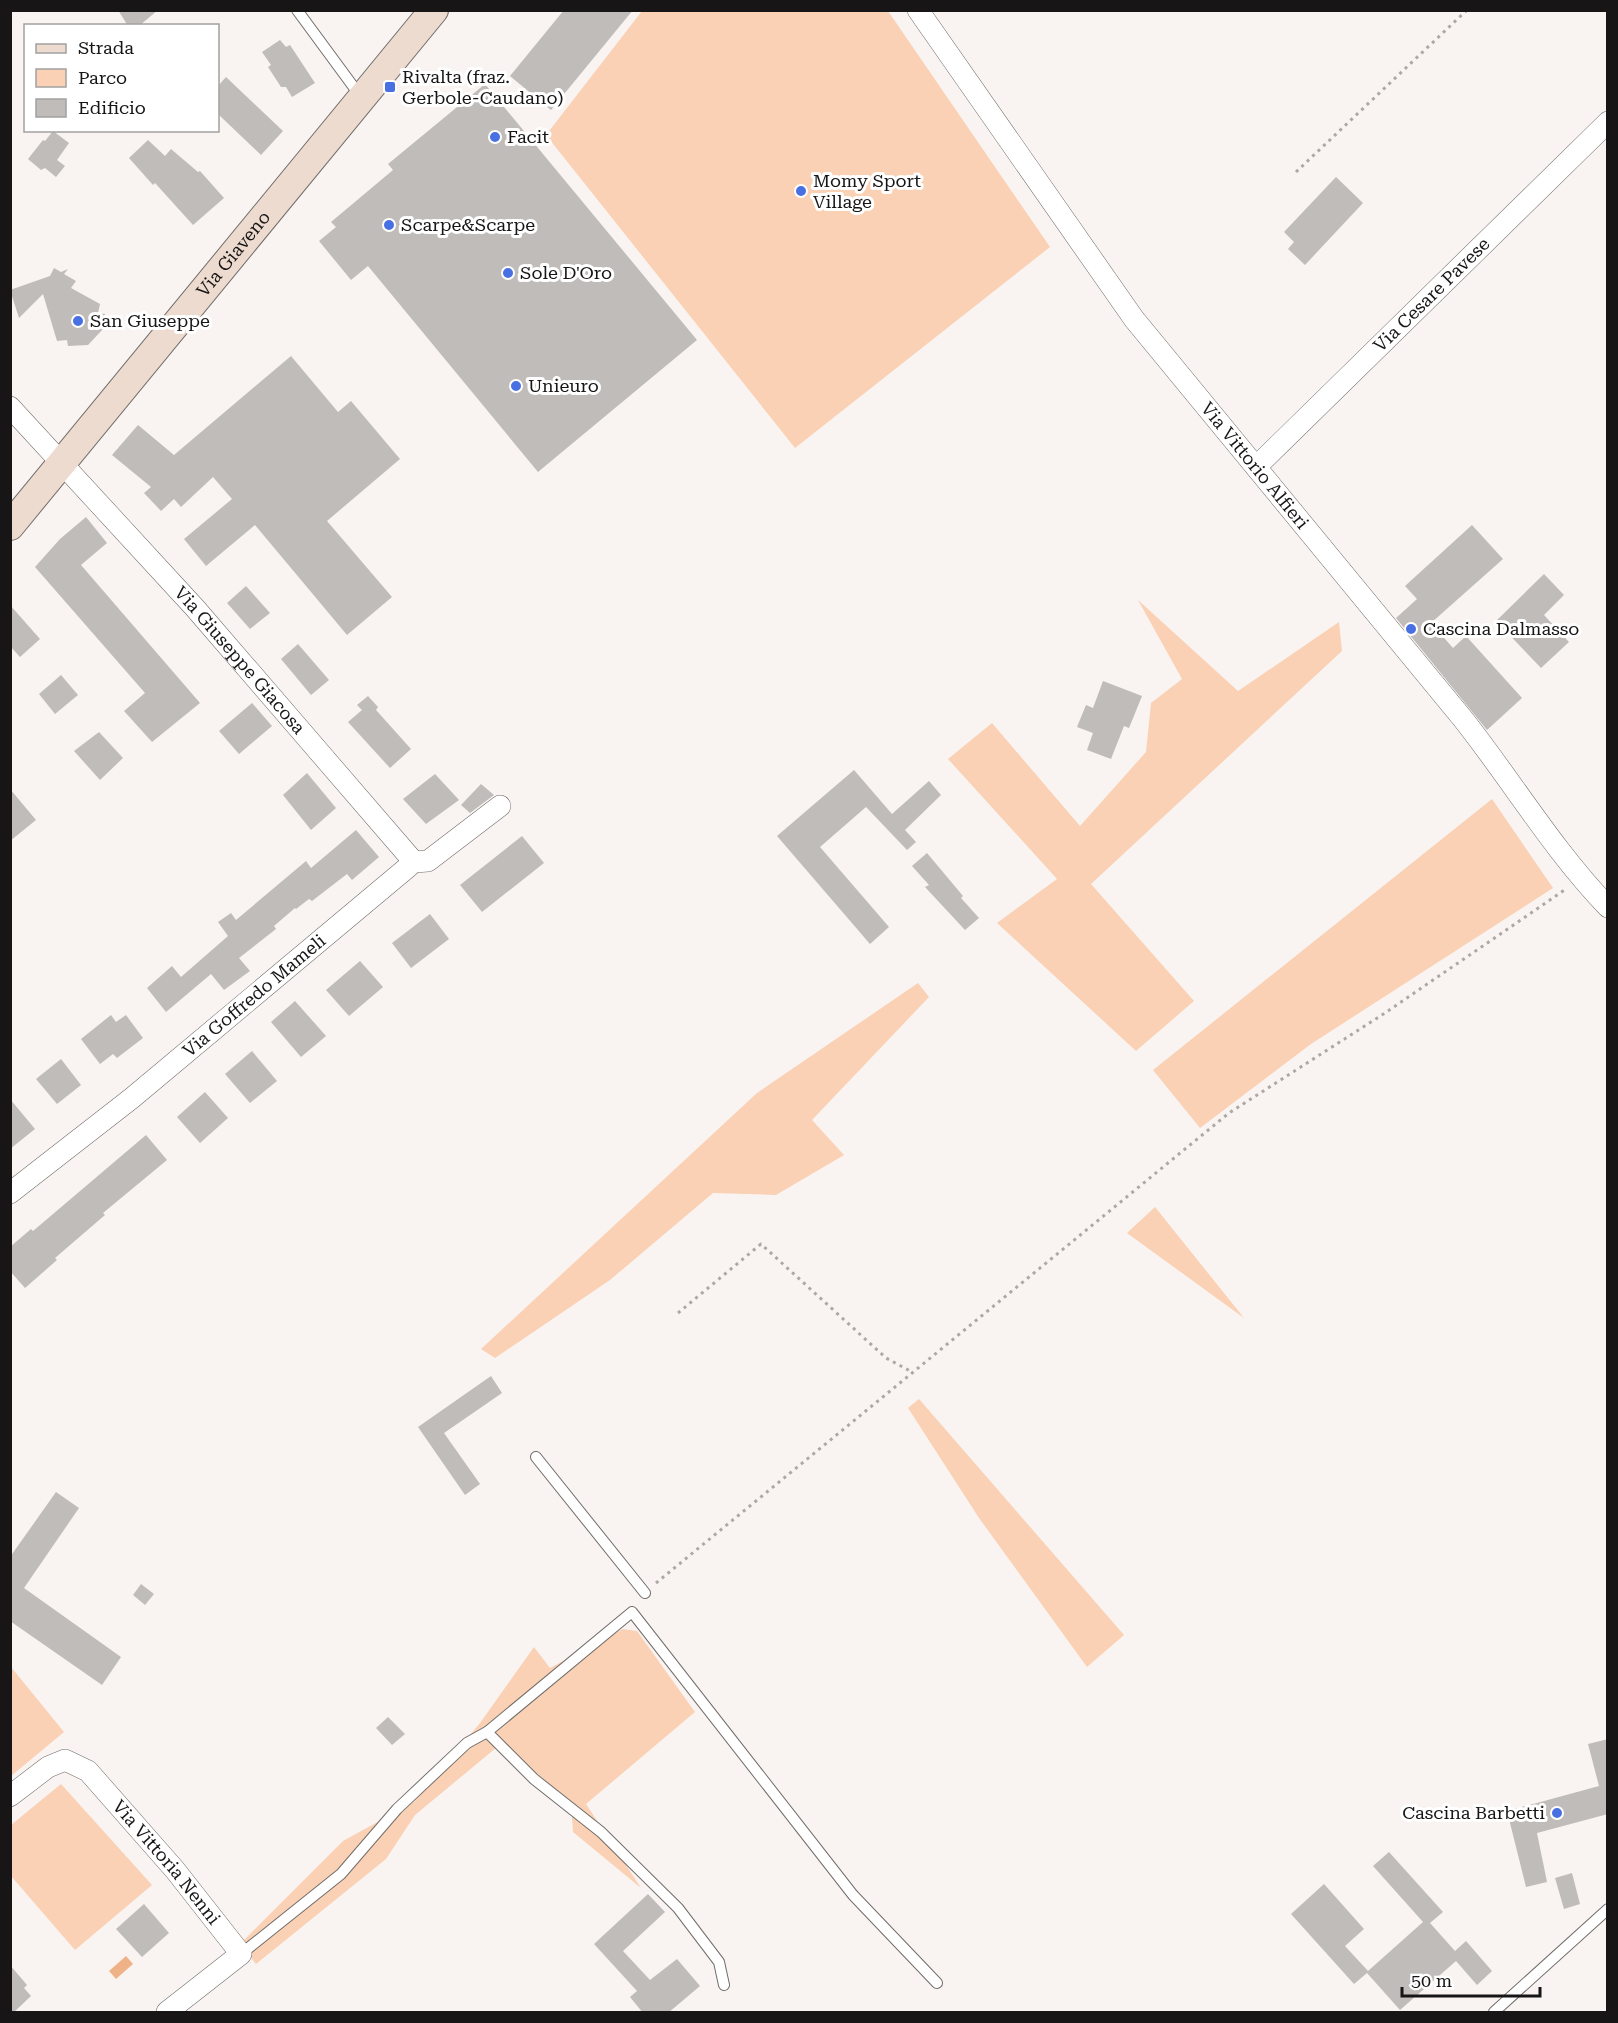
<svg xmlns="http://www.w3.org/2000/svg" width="1618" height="2023" viewBox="0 0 1618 2023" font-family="'Roboto Serif',serif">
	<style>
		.green { fill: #fad1b4 }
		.water { fill: #efb286 }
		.building { fill: #c0bcb9 }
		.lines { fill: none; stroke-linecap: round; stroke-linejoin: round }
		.lane-casing { stroke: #716d6a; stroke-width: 12 }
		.street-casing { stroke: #716d6a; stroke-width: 22 }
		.secondary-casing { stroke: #716d6a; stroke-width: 30 }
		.path { stroke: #aca8a6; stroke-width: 3; stroke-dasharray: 3 4.5; stroke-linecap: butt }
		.lane { stroke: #fff; stroke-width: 10 }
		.street { stroke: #fff; stroke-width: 21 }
		.secondary { stroke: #ecdbce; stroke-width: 28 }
		.poi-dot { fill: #4970e3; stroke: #fff; stroke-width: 2 }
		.labels { text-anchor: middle; stroke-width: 6; stroke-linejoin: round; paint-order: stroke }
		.poi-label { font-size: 18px; fill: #171515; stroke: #fff; text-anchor: start }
		.street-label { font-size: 18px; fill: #171515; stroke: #fff }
	</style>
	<rect width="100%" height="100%" fill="#f9f4f1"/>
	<!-- green -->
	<g class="green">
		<path d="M642,11H888L1050,247L795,448L546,135Z"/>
		<path d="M1138,600L1238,691L1339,622L1342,651L1091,884L1194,1001L1136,1051L997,923L1057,879L948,759L992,723L1080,826L1146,752L1151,703L1182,679Z"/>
		<path d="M1492,799L1553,888L1311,1044L1200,1128L1153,1070Z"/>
		<path d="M918,983L929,997L812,1120L844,1155L776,1195L713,1193L610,1280L495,1358L481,1349L757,1093Z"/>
		<path d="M1155,1207L1244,1318L1127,1233Z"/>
		<path d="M919,1399L1124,1635L1087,1667L979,1518L908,1408Z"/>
		<path d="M623,1629L637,1631L695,1712L586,1804L641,1888L573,1832L571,1803L502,1743L415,1815L386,1859L256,1964L240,1944L343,1841L414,1802L480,1723L534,1647L550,1668Z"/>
		<path d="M11,1667L64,1732L11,1776H10Z"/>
		<path d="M61,1784L152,1885L75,1950L11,1876V1825Z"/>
	</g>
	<!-- water -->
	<path class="water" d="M126,1956L133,1964L116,1979L109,1971Z"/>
	<!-- building -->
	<g class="building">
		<path d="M118,10H158L139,26H128Z"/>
		<path d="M564,10H633L551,110L510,76Z"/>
		<path d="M280,40L286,47L290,45L315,83L292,97L286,87H281L268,67L271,65L262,52Z"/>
		<path d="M226,77L283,131L261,155L218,114V86Z"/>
		<path d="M485,84L697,340L538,472L368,266L351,280L319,241L336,227L331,222L393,170L388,164Z"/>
		<path d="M53,131L69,143L57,160L65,166L56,177L45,168L41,170L28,159L43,140L45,141Z"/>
		<path d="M148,140L165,156L171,149L198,172L200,171L224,198L193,225L155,183L153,185L129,158Z"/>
		<path d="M1336,177L1363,203L1305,265L1288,249L1294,242L1284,232Z"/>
		<path d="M54,268L61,272L68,269L64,274L76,281L71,288L100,304L98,313L105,314L103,329L88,345L68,346L67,340L57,341L43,294L19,318L10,290L50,276Z"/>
		<path d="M291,356L338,412L351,401L400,459L327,521L392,597L347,635L255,525L206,566L184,539L232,499L213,477L181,507L174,499L161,511L144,493L151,487L112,455L138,425L174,455Z"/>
		<path d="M86,517L107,543L81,565L200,703L152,742L124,711L145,693L35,567L60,539Z"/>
		<path d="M1472,525L1503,559L1431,623L1453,648L1466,636L1522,698L1487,730L1396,618L1417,599L1405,586Z"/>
		<path d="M1544,574L1564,595L1544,615L1569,642L1541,668L1496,621Z"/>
		<path d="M246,586L270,613L250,629L227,603Z"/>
		<path d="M10,605L40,639L20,657L10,646Z"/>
		<path d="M298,644L329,680L311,695L281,659Z"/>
		<path d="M61,675L78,695L55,714L39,694Z"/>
		<path d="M1103,681L1142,696L1129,728L1124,726L1111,759L1087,750L1093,733L1077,727L1086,705L1093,708Z"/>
		<path d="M368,696L378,707L376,710L411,749L390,768L348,722L362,710L357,705Z"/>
		<path d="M252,703L272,726L239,754L219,731Z"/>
		<path d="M99,732L123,758L100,780L74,751Z"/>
		<path d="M854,770L892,814L929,781L941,795L905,830L916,842L907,850L866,807L820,847L889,927L870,944L777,836Z"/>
		<path d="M307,773L336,808L311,830L283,795Z"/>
		<path d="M435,774L459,800L426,824L403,799Z"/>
		<path d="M481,784L494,795L470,813L461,805Z"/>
		<path d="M10,789L36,820L10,841Z"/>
		<path d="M356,830L379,857L352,880L347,874L312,901L309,899L296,909L295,908L274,926L276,929L239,958L250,971L224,990L211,974L166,1012L147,988L172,966L181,977L228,936L218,922L231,913L236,920L306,861L311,868Z"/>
		<path d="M522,836L544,863L482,912L460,885Z"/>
		<path d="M927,853L963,896L961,898L979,918L965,930L925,887L929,885L912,866Z"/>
		<path d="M430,914L449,939L411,968L392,943Z"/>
		<path d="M360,961L383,987L349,1016L326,990Z"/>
		<path d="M295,1001L326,1036L301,1057L271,1022Z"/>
		<path d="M111,1015L116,1022L126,1015L143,1038L117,1058L113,1054L100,1064L81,1039Z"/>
		<path d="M252,1051L277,1081L250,1103L225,1074Z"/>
		<path d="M61,1059L81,1085L57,1104L36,1079Z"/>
		<path d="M205,1092L228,1118L200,1143L177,1117Z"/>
		<path d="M10,1099L35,1129L10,1149Z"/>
		<path d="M146,1135L167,1160L103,1213L105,1215L55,1258L57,1260L25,1288L10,1271V1247L31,1229L33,1231Z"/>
		<path d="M491,1376L502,1393L444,1433L480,1484L465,1495L418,1427Z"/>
		<path d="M56,1492L79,1508L24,1588L121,1657L102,1685L10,1621V1557Z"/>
		<path d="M141,1584L154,1594L145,1605L133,1595Z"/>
		<path d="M388,1717L405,1734L392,1745L376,1728Z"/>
		<path d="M1608,1739V1814L1537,1833L1547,1882L1526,1887L1507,1811L1599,1786L1588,1744Z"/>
		<path d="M1389,1852L1443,1912L1430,1923L1455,1951L1466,1941L1492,1971L1477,1985L1456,1961L1400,2010L1367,1973L1354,1984L1291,1914L1324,1884L1364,1929L1345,1946L1368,1971L1423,1922L1373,1866Z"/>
		<path d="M1572,1873L1580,1904L1564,1909L1555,1878Z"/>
		<path d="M648,1894L665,1912L623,1951L650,1980L677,1959L700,1986L668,2013H643L630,1997L637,1991L594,1944Z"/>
		<path d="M144,1904L169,1933L142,1957L116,1929Z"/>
		<path d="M10,1965L27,1985L24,1988L31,1996L13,2013H10Z"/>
	</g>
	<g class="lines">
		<!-- lane casing -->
		<g class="lane-casing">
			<g id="lane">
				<path d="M297,10L361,97"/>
				<path d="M536,1457L645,1593"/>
				<path d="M487,1732L534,1779L601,1832L678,1908L719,1962L724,1985"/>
				<path d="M241,1954L341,1874L397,1809L467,1743L487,1732L632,1612L853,1895L937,1983"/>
				<path d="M1494,2012L1608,1909"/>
			</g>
		</g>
		<!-- street casing -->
		<g class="street-casing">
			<g id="street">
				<path id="s1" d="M918,10L1134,319L1463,719C1512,781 1553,850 1608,907"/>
				<path id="s2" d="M10,407L195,608L414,862"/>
				<path id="s3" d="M1256,467L1608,122"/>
				<path id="s4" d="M10,1193L132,1098L414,862L428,861L500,806"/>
				<path id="s5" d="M10,1796L48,1767L65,1760L88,1771L175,1870L241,1954L167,2012"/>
			</g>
		</g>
		<!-- secondary casing -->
		<g class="secondary-casing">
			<g id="secondary">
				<path id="s6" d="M10,526L434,10"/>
			</g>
		</g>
		<!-- path -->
		<g class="path">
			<path d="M1296,172L1467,10"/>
			<path d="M678,1313L761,1244L886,1358L912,1372"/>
			<path d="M656,1583L1229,1113L1385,1013L1566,889"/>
		</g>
		<!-- lane -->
		<use href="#lane" class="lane"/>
		<!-- street -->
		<use href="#street" class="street"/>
		<!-- secondary -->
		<use href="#secondary" class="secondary"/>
	</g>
	<!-- markers -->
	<g class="poi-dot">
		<rect x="384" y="81" width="12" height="12" rx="3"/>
		<circle cx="495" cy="137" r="6"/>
		<circle cx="801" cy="191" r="6"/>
		<circle cx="389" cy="225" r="6"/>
		<circle cx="508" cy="273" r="6"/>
		<circle cx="78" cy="321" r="6"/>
		<circle cx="516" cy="386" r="6"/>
		<circle cx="1411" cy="629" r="6"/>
		<circle cx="1557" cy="1813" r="6"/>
	</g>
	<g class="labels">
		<!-- poi labels -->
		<g class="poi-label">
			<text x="402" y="83">Rivalta (fraz.<tspan x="402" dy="21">Gerbole-Caudano)</tspan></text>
			<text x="507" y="143">Facit</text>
			<text x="813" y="187">Momy Sport<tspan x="813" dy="21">Village</tspan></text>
			<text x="401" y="231">Scarpe&amp;Scarpe</text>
			<text x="520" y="279">Sole D'Oro</text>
			<text x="90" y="327">San Giuseppe</text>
			<text x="528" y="392">Unieuro</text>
			<text x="1423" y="635">Cascina Dalmasso</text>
			<text x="1545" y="1819" text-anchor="end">Cascina Barbetti</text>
		</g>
		<!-- street labels -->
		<g class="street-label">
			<text dy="6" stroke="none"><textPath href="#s6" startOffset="352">Via Giaveno</textPath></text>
			<text dy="6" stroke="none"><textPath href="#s3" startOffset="246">Via Cesare Pavese</textPath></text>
			<text dy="6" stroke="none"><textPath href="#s1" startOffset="567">Via Vittorio Alfieri</textPath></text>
			<text dy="6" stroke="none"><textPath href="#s2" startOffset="342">Via Giuseppe Giacosa</textPath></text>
			<text dy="6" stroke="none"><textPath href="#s4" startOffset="314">Via Goffredo Mameli</textPath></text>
			<text dy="6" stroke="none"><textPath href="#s5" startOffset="212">Via Vittoria Nenni</textPath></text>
		</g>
	</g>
	<!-- border -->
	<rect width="1618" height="2023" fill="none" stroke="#171515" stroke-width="24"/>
	<!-- legend -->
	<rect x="24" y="24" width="195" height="108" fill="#ffffff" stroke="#a2a1a1" stroke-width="1.5"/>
	<rect x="36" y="44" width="30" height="9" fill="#ecdbce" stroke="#a2a1a1" stroke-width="1.5"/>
	<text x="78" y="54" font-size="18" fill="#171515">Strada</text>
	<rect x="36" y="69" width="30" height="18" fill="#fad1b4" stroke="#a2a1a1" stroke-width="1.5"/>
	<text x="78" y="84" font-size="18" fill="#171515">Parco</text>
	<rect x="36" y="99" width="30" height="18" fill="#c0bcb9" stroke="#a2a1a1" stroke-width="1.5"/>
	<text x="78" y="114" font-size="18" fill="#171515">Edificio</text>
	<!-- scale -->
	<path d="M1402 1987v9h138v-9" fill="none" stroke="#171515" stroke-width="3"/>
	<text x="1411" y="1987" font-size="18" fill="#171515" stroke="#ffffff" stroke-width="4.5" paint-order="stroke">50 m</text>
</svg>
